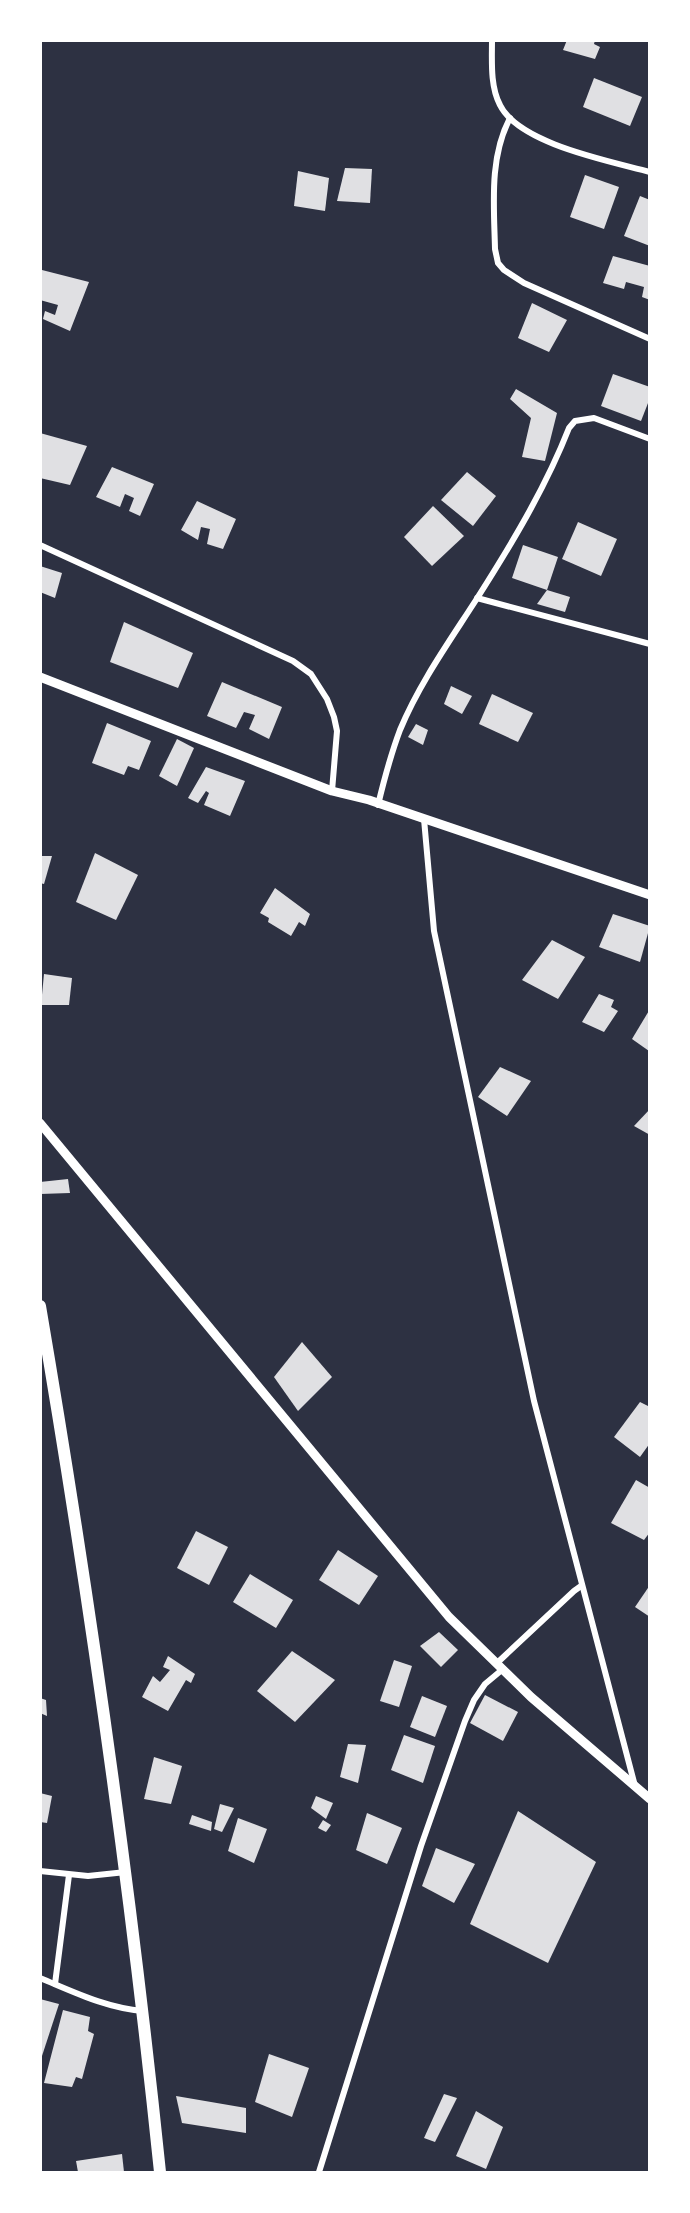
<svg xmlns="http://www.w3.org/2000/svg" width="690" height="2213" viewBox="0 0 690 2213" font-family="Figtree,sans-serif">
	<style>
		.building { fill: #e0e0e3 }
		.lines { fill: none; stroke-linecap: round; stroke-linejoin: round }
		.minor { stroke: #fff; stroke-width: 6 }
		.tertiary { stroke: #fff; stroke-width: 9 }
		.primary { stroke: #fff; stroke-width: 12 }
	</style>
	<rect width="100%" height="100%" fill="#2d3142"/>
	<!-- building -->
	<g class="building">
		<path d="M567,40H595L594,44L600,47L595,59L563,50Z"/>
		<path d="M594,78L642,97L630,126L583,107Z"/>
		<path d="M345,168L372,169L370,203L337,201Z"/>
		<path d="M298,171L329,178L325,211L294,206Z"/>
		<path d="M585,175L619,187L604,229L570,217Z"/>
		<path d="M640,196L650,200V246L624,236Z"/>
		<path d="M613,256L650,266V300L642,297L644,287L626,282L624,289L603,283Z"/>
		<path d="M42,270L89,282L70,331L43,319L45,311L55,315L58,305L40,300Z"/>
		<path d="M532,303L567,320L549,352L518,338Z"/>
		<path d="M613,374L650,387V398L641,421L601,406Z"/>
		<path d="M516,389L557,413L545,461L522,457L531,418L510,399Z"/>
		<path d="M40,433L87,446L70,485L40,478Z"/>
		<path d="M112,467L154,484L140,516L129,511L134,498L125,494L120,507L96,497Z"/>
		<path d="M467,472L496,496L473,526L441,500Z"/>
		<path d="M197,501L236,519L223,549L207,544L210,529L201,527L198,540L181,530Z"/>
		<path d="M433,506L464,536L432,566L404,537Z"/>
		<path d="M578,522L617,539L601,576L562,559Z"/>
		<path d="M523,545L558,557L547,590L512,578Z"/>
		<path d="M40,566L62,573L55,598L40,592Z"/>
		<path d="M547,590L570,597L565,612L537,604Z"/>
		<path d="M124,622L193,653L178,688L110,662Z"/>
		<path d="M222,682L282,707L269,739L249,729L255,715L244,712L236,728L207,716Z"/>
		<path d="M451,686L472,696L462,714L444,704Z"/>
		<path d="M492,694L533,713L518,742L479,724Z"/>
		<path d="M107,723L151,741L139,770L128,766L124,775L92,763Z"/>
		<path d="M416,724L428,730L423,745L408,737Z"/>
		<path d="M177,739L194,748L177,786L159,776Z"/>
		<path d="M206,767L245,781L230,816L204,805L209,793L206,791L198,803L188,798Z"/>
		<path d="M95,853L138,875L116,920L76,902Z"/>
		<path d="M40,856H52L44,884L40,883Z"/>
		<path d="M275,888L310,914L305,926L299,922L291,936L268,922L269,918L260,913Z"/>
		<path d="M613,914L650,926L640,962L599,947Z"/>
		<path d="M552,940L585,957L558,999L522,980Z"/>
		<path d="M44,974L72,978L69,1005H41Z"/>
		<path d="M599,994L614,1000L611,1007L618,1011L604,1032L582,1022Z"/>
		<path d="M650,1009V1050L649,1051L632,1039Z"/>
		<path d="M500,1067L531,1081L507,1116L478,1097Z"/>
		<path d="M650,1109V1135L634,1126Z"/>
		<path d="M68,1179L70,1193L40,1194V1182Z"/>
		<path d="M302,1342L332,1377L298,1411L274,1377Z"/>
		<path d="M640,1402L650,1407V1443L640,1457L614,1437Z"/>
		<path d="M636,1480L650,1488V1532L644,1540L611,1523Z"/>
		<path d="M196,1531L228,1547L209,1585L177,1568Z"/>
		<path d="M338,1550L378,1576L359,1605L319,1580Z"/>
		<path d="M250,1574L293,1600L276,1628L233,1602Z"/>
		<path d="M650,1585V1617L635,1607Z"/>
		<path d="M439,1632L458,1650L441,1667L420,1646Z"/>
		<path d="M292,1651L335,1680L295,1722L257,1691Z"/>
		<path d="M168,1656L195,1674L191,1683L186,1680L168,1711L142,1697L153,1676L160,1682L170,1670L163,1667Z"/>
		<path d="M394,1660L412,1666L399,1707L380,1701Z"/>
		<path d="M485,1695L518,1712L503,1741L470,1723Z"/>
		<path d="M422,1696L447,1706L435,1737L410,1727Z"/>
		<path d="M40,1698L46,1700L47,1716L40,1713Z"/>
		<path d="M404,1735L435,1746L423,1783L391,1770Z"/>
		<path d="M348,1744L366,1745L358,1783L340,1777Z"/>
		<path d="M154,1757L182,1766L171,1804L144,1799Z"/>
		<path d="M40,1793L52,1796L47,1823L40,1822Z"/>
		<path d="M316,1796L333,1803L326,1819L311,1808Z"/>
		<path d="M220,1804L234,1808L222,1832L214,1829Z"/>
		<path d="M518,1811L596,1862L548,1963L470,1924Z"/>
		<path d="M367,1813L402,1828L387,1864L356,1850Z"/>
		<path d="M192,1815L212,1822L211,1831L189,1824Z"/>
		<path d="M238,1818L267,1829L254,1863L228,1851Z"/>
		<path d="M323,1820L331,1825L326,1832L318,1828Z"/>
		<path d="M436,1848L475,1864L454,1903L422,1886Z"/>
		<path d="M40,1999L59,2004L41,2059H40Z"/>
		<path d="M63,2010L90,2017L88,2031L94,2034L82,2079L76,2077L72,2087L44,2083Z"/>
		<path d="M269,2054L309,2068L292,2117L255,2102Z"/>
		<path d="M444,2094L457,2098L435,2142L424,2138Z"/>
		<path d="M176,2096L246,2108V2133L182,2123Z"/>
		<path d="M476,2111L503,2127L486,2169L456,2156Z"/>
		<path d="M122,2154L124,2172H78L76,2161Z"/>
	</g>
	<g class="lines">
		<!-- minor -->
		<g class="minor">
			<path d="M492,40C492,61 490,86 500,105C519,144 610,161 650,172"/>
			<path d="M510,118C489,158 494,205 495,249L498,263L504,270L524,283L650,339"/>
			<path d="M40,545L293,661L311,674L327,699L334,717L337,731L332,791"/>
			<path d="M477,598L650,644"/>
			<path d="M378,805C384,780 391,754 400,730C419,684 449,642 476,600C511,545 545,489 569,428L575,421L594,418L650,439"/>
			<path d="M424,819L434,931L534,1401L635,1786"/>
			<path d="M497,1663L574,1591L581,1586"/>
			<path d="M40,1871L88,1876L126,1872"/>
			<path d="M40,1978C74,1992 106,2008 143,2011"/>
			<path d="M55,1984L69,1875"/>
			<path d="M319,2172L421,1846L465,1721L474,1700L485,1684L503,1669"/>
		</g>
		<!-- tertiary -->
		<g class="tertiary">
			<path d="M40,677L332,791L369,800L650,895"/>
			<path d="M40,1123L449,1617L531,1697L650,1799"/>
		</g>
		<!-- primary -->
		<path class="primary" d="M40,1306C89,1594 130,1881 160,2172"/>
	</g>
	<!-- border -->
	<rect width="690" height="2213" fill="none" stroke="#ffffff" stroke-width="84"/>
</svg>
